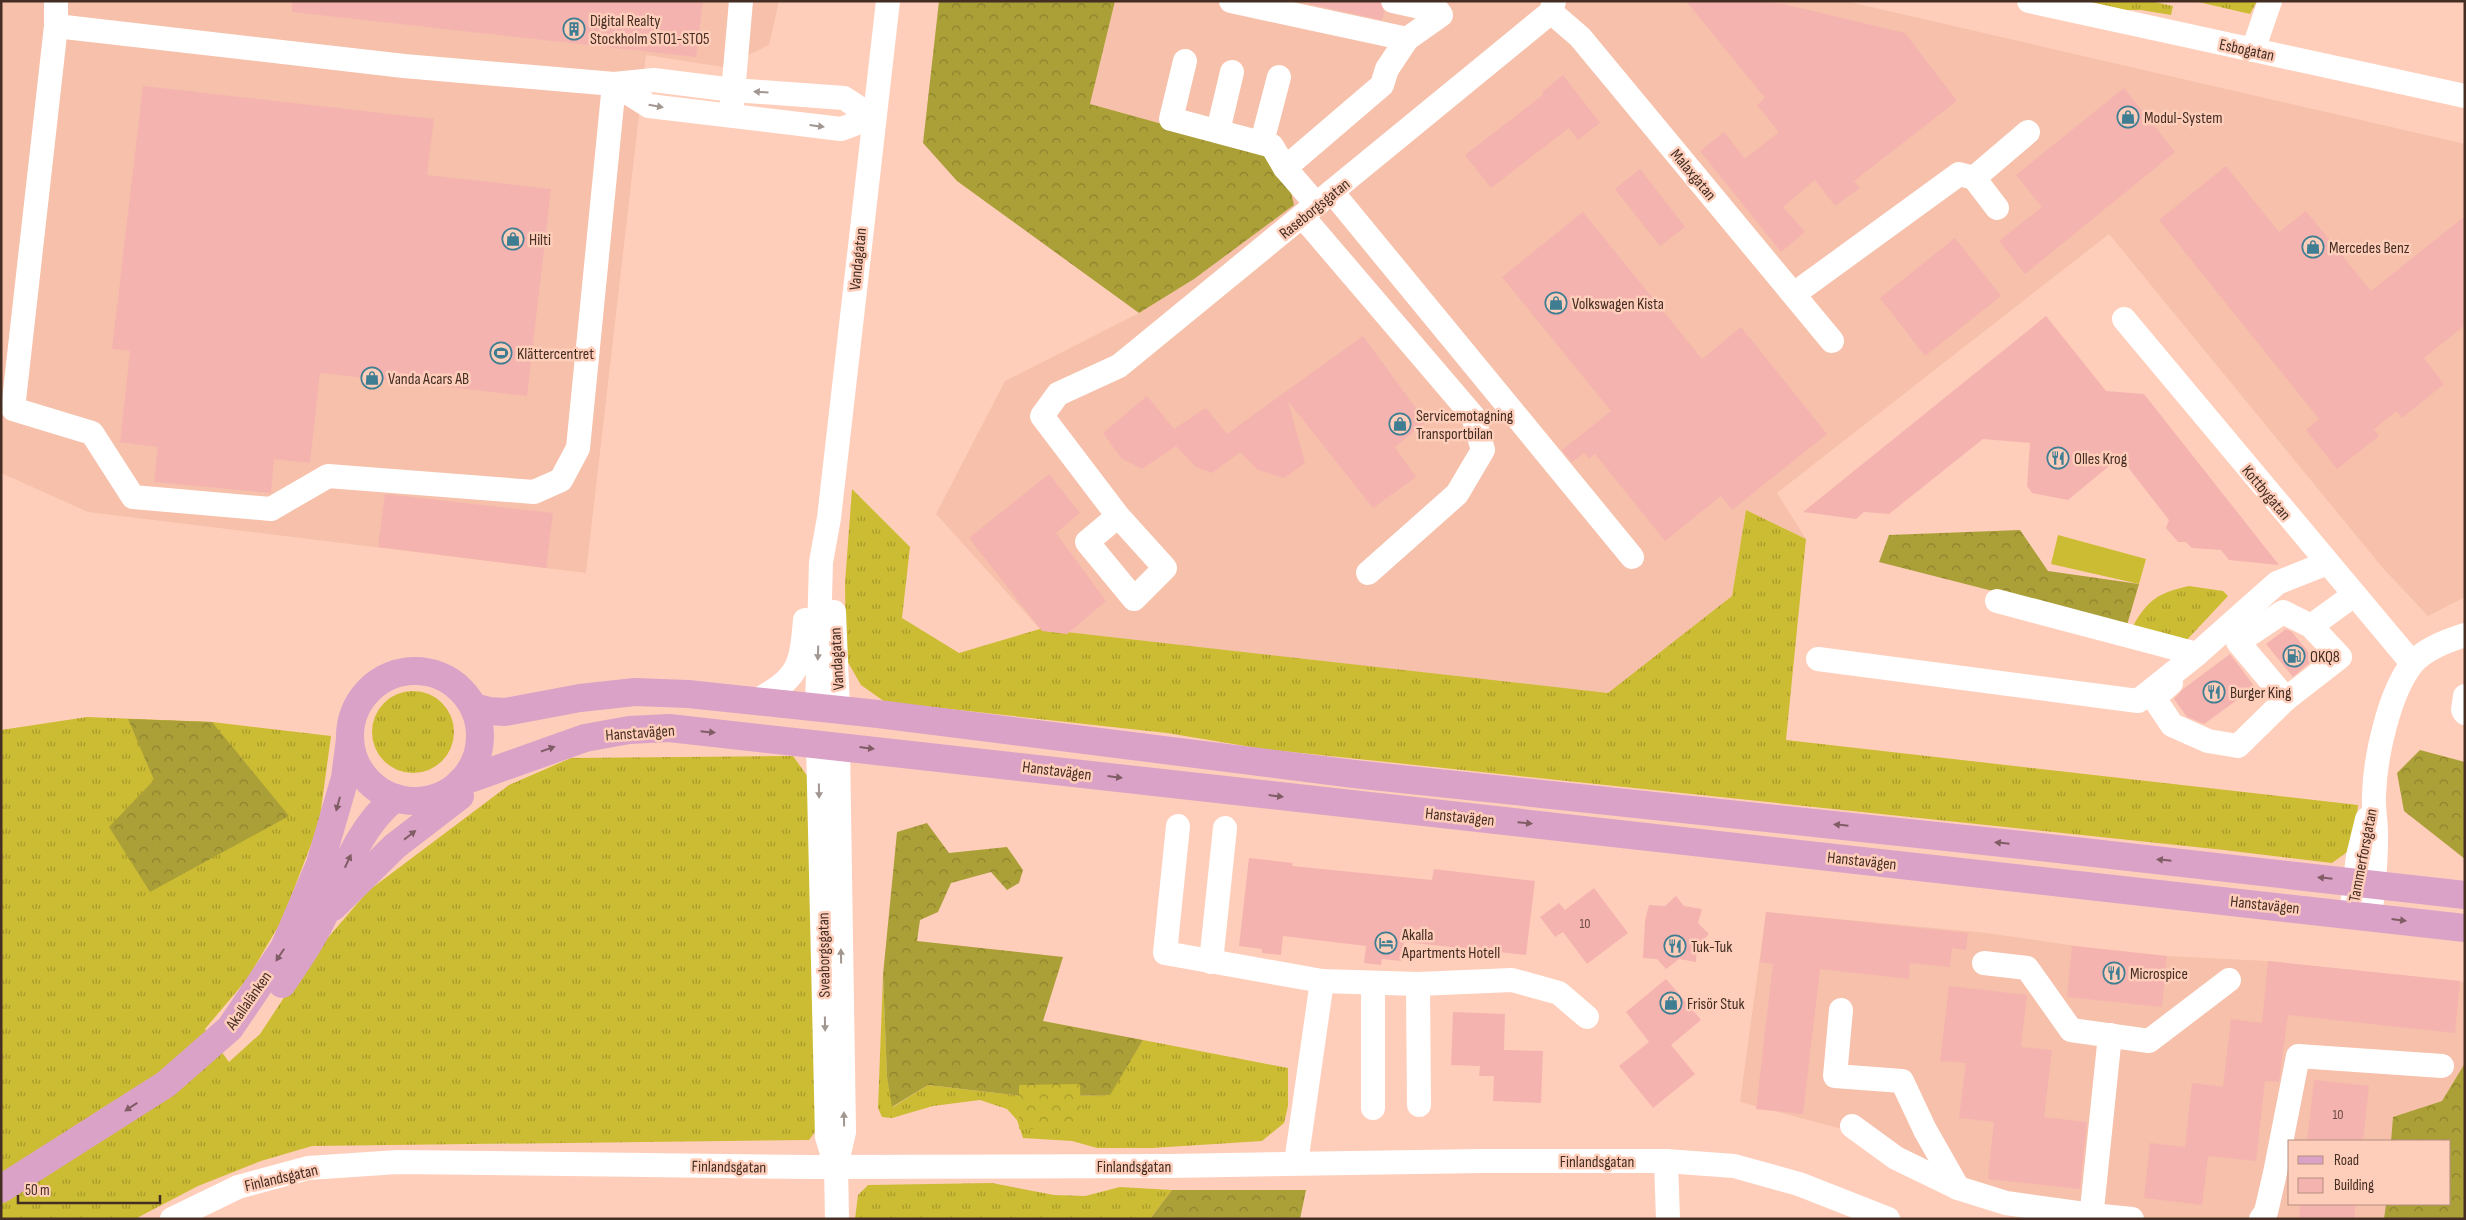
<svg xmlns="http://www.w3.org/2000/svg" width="2466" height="1220" viewBox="0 0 2466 1220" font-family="'Sofia Sans Condensed',sans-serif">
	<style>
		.built { fill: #f6c0aa }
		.grass { fill: url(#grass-tufts) }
		.forest { fill: url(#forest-crowns) }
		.park { fill: url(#park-crowns) }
		.pitch { fill: #ccbc33 }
		.building { fill: #f5b3b0 }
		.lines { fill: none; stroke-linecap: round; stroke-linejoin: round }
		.minor { stroke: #fff; stroke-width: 24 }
		.major { stroke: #dba2c7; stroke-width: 28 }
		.oneway { fill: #a29691 }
		.oneway2 { fill: #805c65 }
		.labels { text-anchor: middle; stroke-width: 5; stroke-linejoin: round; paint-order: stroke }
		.number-label { font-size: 14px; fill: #704e46 }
		.poi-label { font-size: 16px; fill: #442d23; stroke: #ffceba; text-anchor: start }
		.street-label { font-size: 16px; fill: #442d23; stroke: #ffceba }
	</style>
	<defs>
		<pattern id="grass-tufts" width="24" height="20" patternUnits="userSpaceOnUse" patternTransform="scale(1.25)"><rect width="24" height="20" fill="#ccbc33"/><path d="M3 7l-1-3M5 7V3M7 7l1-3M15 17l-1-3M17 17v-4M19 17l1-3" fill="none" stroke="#a7992b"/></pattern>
		<pattern id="forest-crowns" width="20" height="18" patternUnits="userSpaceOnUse" patternTransform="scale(1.25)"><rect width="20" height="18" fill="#ab9f37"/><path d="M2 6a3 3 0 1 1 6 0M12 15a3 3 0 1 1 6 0" fill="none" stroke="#8d822e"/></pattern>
		<pattern id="park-crowns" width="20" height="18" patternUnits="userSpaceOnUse" patternTransform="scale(1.25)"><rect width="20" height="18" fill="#ccbc33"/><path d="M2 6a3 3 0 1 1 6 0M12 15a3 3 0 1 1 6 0" fill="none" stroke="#a7992b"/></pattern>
	</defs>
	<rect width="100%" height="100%" fill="#ffceba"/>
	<!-- built -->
	<g class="built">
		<path d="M1,1H779L769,45L723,67L646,55L586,573L88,512L1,473Z"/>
		<path d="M1115,1H1845L2465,144V597L2428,616L2382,567L2109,234L1777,493L1806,539L1746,510L1732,596L1608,694L1040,629L936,514L1005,381L1139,313L1194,279L1294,205L1267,153L1090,104Z"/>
		<path d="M1766,912L1987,933L2076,946L2167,956L2268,961L2465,982V1063L2442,1101L2393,1117L2391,1141H2290V1204H2386L2384,1219H2052L1842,1129L1740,1102Z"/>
	</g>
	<!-- grass -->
	<g class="grass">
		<path d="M2086,1H2150L2173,6L2171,15L2141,10H2126Z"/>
		<path d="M2194,1H2257L2250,14Z"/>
		<path d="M852,489L910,547L902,618L959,653L1040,629L1608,693L1732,596L1746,510L1806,539L1786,740L2358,805L2354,847L2332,863L2224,850L1263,749L1167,733L885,702L861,685L846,659L845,583Z"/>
		<path d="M2189,586L2223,591L2228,596L2183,644L2133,626C2147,600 2160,592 2189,586Z"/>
		<circle cx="413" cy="732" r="41"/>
		<path d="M87,717L212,722L331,736L319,824L282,920L248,978L205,1029L229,1062L260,1034L308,961L368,891L509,785L571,758L793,756L808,777L820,1125L809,1140L312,1146L261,1161L198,1186L135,1219H1V730Z"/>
		<path d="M883,975L887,1077L893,1107L928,1085L1031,1097L1109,1095L1143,1040L1288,1068V1106L1284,1123L1262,1141L1152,1148H1097L1072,1141L1023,1138L1017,1120L1007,1109L980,1100L933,1106L892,1118L882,1117L878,1108Z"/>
		<path d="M992,1183L1054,1195L1085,1196L1120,1187L1172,1190L1150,1219H855L858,1195L868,1185Z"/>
	</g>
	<!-- forest -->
	<g class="forest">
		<path d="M939,1H1115L1090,104L1267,153L1290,188L1294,205L1194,279L1139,313L957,181L923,143Z"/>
		<path d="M2020,530L2048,571L2139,584L2127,625L1879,562L1889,535Z"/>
		<path d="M128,719L212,722L289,816L150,892L109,827L154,780Z"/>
		<path d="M2420,750L2465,762V859L2404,811L2397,773Z"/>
		<path d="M927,823L949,853L1007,847L1023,870L1019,883L1007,890L991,872L951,883L938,912L920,920L917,941L1063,957L1043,1021L1143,1040L1110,1095L1031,1097L928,1085L892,1107L887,1077L883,975L897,832Z"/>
		<path d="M2465,1063V1219H2384L2386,1204H2450V1141H2391L2393,1117L2442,1101Z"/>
		<path d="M1172,1190H1306L1300,1219H1150Z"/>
	</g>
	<!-- park -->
	<path class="park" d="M1080,1084L1081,1128L1019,1129V1085Z"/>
	<!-- pitch -->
	<path class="pitch" d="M2058,535L2146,559L2139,584L2051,564Z"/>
	<!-- building -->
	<g class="building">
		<path d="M292,1H703L696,57L292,12Z"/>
		<path d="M1309,1H1380L1384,12L1382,20L1309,4Z"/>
		<path d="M1686,1H1746L1783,4L1905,33L1957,101L1854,181L1860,188L1835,206L1815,180L1783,207L1805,232L1781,252L1700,151L1724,132L1745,159L1779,132L1757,105L1765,98Z"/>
		<path d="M1563,75L1600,123L1578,140L1569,128L1491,188L1465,155L1544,94L1542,92Z"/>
		<path d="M143,86L434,119L427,175L551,189L527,396L320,373L310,463L274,459L271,493L154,482L158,447L120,442L130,351L112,349Z"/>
		<path d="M2124,88L2175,152L2025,274L1999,241L2042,207L2016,175Z"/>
		<path d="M2226,166L2279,232L2306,211L2371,291L2465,216V325L2424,358L2444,384L2402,418L2397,411L2374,429L2379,436L2337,469L2306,430L2319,419L2159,220Z"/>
		<path d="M1640,169L1685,227L1660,246L1615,189Z"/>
		<path d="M1583,212L1702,359L1741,327L1827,434L1732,510L1721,496L1665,541L1595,454L1589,459L1584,453L1572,462L1562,450L1611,411L1502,277Z"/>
		<path d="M1955,238L2001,296L1925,356L1880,298Z"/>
		<path d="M2046,316L2106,391L2144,394L2279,565L2229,560L2221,550L2192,548L2186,542H2178L2166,528L2169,520L2120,457L2068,500L2032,493L2027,486L2030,443L1983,439L1889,514L1864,512L1856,519L1803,512Z"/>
		<path d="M1363,336L1426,422L1395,447L1416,477L1373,508L1288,401L1305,463L1284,478L1258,470L1240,452L1212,473L1196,467L1176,446L1142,469L1121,458L1103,433L1147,396L1174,429L1206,408L1227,434Z"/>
		<path d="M1049,474L1080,513L1056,533L1106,601L1067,634L1042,631L969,538Z"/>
		<path d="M385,494L553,513L546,568L378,547Z"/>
		<path d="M2286,629L2292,632L2314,659L2293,677L2266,644Z"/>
		<path d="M2230,654L2255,687L2204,724L2187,717L2174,699L2183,689Z"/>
		<path d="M1249,858L1293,863L1292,866L1432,880L1434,869L1535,881L1526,955L1404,942L1401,961L1382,959L1381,965L1364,963L1366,946L1283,936L1281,955L1262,953V949L1239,946Z"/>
		<path d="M1594,888L1628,933L1587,964L1563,932L1555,937L1540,917L1559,903L1565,910Z"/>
		<path d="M1676,896L1684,906L1702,909L1698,923L1709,934L1697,946L1696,962L1679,959L1666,969L1657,959L1643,958L1645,921L1649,905L1665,906Z"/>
		<path d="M1766,912L1968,933L1966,950L1952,948L1950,967L1910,963L1909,979L1820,969L1803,1114L1756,1109L1773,964L1760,962Z"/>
		<path d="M2072,946L2167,956L2162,1007L2067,997Z"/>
		<path d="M2268,961L2460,981L2455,1033L2288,1015L2279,1082L2265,1081L2256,1161L2208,1156L2202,1205L2144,1198L2150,1143L2185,1147L2192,1083L2223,1087L2231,1019L2262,1023Z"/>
		<path d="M1666,979L1701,1020L1671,1045L1695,1074L1653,1108L1619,1066L1649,1042L1626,1012Z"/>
		<path d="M1949,986L2027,995L2021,1047L2052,1050L2044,1117L2087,1122L2080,1189L1988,1179L1994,1122L1959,1118L1966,1063L1940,1061Z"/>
		<path d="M1453,1012L1505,1014L1504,1050L1543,1051L1541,1103L1493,1101L1494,1076H1479L1480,1066L1451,1065Z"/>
		<path d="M2314,1080L2369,1086L2363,1141H2307Z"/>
		<path d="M2300,1204H2356L2354,1219H2299Z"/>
	</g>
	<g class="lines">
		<!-- minor -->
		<g class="minor">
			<path d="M56,1V26L13,409L92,433L133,497L271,509L328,476L534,492L561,480L578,448L614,84"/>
			<path d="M1231,1L1407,39L1387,69L1382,85L1285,168L1317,205"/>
			<path d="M1393,1L1438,11L1441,15L1407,39"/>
			<path d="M2029,1L2465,96"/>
			<path d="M1551,12L1580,37L1832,341"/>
			<path d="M56,26L404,66L614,84L654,80L733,90L844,98L873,117"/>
			<path d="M2253,50L2270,1"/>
			<path d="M1185,61L1171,119L1272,146L1285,168"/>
			<path d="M614,84L649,106L841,129L873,117"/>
			<path d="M732,104L741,1"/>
			<path d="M1218,131L1232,72"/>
			<path d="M1262,142L1279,77"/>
			<path d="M1974,178L1997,208"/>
			<path d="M1333,193L1632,557"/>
			<path d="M1303,217L1473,416L1483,450L1457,494L1368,573"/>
			<path d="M1794,294L1959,174L1974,178L2028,132"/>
			<path d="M2124,319L2412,663"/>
			<path d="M1118,516L1165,568L1134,599L1087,542L1118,516L1042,416L1058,394L1119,366L1551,12L1554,1"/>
			<path d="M1997,601L2197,654"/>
			<path d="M834,612L838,710"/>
			<path d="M2311,626L2340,657L2286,699L2238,642L2283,612L2311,626L2354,595"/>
			<path d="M1818,659L2138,701L2197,654L2277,583L2327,563"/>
			<path d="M2171,683L2154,698L2172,725L2208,741L2238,746L2286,699"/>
			<path d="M2465,696L2463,710L2465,713"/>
			<path d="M756,701C799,677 801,667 805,620"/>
			<path d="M817,708L821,562L829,518L888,1"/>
			<path d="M818,743L827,1137L835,1163"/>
			<path d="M1178,826L1165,953L1322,981L1418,984L1512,980L1559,993L1587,1017"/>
			<path d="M2351,914L2358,856L2367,819"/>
			<path d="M2370,917C2373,892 2376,866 2376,841C2377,825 2373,810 2374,795C2375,758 2389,693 2412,664C2424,649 2447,641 2465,635"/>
			<path d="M1211,962L1225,828"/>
			<path d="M1984,963L2027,968L2071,1030L2149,1041L2229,980"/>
			<path d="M1418,984L1419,1105"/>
			<path d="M1841,1010L1835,1076L1902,1081L1925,1130L1958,1188L2006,1203L2092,1215L2132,1219"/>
			<path d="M1373,1108V983"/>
			<path d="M1852,1126L1896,1158L1958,1188"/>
			<path d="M1666,1161L1668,1219"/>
			<path d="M1296,1163L1322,981"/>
			<path d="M172,1219L238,1187L308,1168L398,1162L812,1167L1167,1166L1482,1161H1666L1734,1166L1799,1184L1888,1219"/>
			<path d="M837,1219L836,1167L844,1132L838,745"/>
			<path d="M2091,1219L2110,1035"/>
			<path d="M2261,1219L2266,1212L2275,1173L2298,1056L2442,1066"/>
		</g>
		<!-- major -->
		<g class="major">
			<circle cx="415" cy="736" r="65"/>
			<path d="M474,707L489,711L505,712L580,698L635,692L688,694L878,714L1354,774L2031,846L2465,895"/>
			<path d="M461,782L585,738L629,730L669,728L2465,928"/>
			<path d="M333,907L395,846L460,796"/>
			<path d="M282,984C297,962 313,939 324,915C344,873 358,828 395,798"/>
			<path d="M1,1189L166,1084L230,1028L284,948L320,864L345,778L350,739"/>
		</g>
	</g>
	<!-- one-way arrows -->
	<defs><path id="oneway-solid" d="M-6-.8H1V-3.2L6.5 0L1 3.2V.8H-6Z" transform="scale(1.25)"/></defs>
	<g class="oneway">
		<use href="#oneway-solid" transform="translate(761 92) rotate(-176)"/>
		<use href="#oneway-solid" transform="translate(656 106) rotate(10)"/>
		<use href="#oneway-solid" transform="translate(817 126) rotate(7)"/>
		<use href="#oneway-solid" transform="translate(818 653) rotate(92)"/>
		<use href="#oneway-solid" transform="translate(819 791) rotate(89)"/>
		<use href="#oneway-solid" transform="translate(841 956) rotate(-91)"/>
		<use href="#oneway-solid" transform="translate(825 1024) rotate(89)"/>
		<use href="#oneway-solid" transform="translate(844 1119) rotate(-91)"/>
	</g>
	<g class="oneway2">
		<use href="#oneway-solid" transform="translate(708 732) rotate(6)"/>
		<use href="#oneway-solid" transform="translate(867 748) rotate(7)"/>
		<use href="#oneway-solid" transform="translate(548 749) rotate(-19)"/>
		<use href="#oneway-solid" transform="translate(1115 777) rotate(7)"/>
		<use href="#oneway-solid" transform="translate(1276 796) rotate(7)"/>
		<use href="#oneway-solid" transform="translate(338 804) rotate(105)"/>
		<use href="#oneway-solid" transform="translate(1525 823) rotate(6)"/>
		<use href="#oneway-solid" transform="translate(1841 825) rotate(-174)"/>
		<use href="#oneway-solid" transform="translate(410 835) rotate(-38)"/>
		<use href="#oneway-solid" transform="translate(2002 843) rotate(-174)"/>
		<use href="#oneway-solid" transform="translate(2164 860) rotate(-174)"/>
		<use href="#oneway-solid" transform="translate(348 861) rotate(-65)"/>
		<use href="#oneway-solid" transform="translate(2325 878) rotate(-174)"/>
		<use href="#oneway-solid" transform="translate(2399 920) rotate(7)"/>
		<use href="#oneway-solid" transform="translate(280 955) rotate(124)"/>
		<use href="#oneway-solid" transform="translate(131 1107) rotate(147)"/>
	</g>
	<!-- icons -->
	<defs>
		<g id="building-ring" transform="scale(1.125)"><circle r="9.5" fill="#ffceba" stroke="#3f7d93" stroke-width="1.5"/><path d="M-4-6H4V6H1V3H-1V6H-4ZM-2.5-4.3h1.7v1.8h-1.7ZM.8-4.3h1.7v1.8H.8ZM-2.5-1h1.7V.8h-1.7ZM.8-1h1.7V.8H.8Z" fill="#3f7d93"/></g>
		<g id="shop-ring" transform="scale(1.125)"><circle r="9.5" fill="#ffceba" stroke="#3f7d93" stroke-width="1.5"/><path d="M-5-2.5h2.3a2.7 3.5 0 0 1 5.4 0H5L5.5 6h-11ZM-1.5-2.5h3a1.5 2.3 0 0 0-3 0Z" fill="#3f7d93"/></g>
		<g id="stadium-ring" transform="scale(1.125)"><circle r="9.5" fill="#ffceba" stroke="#3f7d93" stroke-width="1.5"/><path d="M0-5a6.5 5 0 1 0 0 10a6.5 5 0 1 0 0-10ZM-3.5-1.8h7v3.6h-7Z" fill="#3f7d93"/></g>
		<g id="restaurant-ring" transform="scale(1.125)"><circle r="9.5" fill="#ffceba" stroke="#3f7d93" stroke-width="1.5"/><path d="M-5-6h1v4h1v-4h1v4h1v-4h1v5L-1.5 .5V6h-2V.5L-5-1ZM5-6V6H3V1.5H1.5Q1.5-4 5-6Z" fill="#3f7d93"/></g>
		<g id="fuel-ring" transform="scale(1.125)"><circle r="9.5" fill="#ffceba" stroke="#3f7d93" stroke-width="1.5"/><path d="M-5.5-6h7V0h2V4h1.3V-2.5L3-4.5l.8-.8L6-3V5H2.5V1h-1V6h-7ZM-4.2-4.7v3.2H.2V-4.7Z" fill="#3f7d93"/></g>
		<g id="hotel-ring" transform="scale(1.125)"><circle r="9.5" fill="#ffceba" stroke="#3f7d93" stroke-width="1.5"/><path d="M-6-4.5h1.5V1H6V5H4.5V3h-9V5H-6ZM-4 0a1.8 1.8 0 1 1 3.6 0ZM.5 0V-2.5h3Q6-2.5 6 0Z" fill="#3f7d93"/></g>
	</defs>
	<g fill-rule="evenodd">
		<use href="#building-ring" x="574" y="29"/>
		<use href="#shop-ring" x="2128" y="117"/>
		<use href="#shop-ring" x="513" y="239"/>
		<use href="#shop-ring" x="2313" y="247"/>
		<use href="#shop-ring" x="1556" y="303"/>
		<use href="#stadium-ring" x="501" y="353"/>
		<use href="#shop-ring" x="372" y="378"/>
		<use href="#shop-ring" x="1400" y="424"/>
		<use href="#restaurant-ring" x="2058" y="458"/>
		<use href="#fuel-ring" x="2294" y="656"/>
		<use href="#restaurant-ring" x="2214" y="692"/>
		<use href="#hotel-ring" x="1386" y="943"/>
		<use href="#restaurant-ring" x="1675" y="946"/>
		<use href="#restaurant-ring" x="2114" y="973"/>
		<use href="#shop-ring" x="1671" y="1003"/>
	</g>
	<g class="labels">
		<!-- number labels -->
		<g class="number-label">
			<text x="1585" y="928">10</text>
			<text x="2338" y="1119">10</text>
		</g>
		<!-- poi labels -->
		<g class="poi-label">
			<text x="590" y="26">Digital Realty<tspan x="590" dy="18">Stockholm STO1-STO5</tspan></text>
			<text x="2144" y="123">Modul-System</text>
			<text x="529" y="245">Hilti</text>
			<text x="2329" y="253">Mercedes Benz</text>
			<text x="1572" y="309">Volkswagen Kista</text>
			<text x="517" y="359">Klättercentret</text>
			<text x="388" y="384">Vanda Acars AB</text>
			<text x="1416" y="421">Servicemotagning<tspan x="1416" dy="18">Transportbilan</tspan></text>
			<text x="2074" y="464">Olles Krog</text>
			<text x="2310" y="662">OKQ8</text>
			<text x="2230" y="698">Burger King</text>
			<text x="1402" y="940">Akalla<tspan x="1402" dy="18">Apartments Hotell</tspan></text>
			<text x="1691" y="952">Tuk-Tuk</text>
			<text x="2130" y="979">Microspice</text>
			<text x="1687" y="1009">Frisör Stuk</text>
		</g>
		<!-- street labels -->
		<g class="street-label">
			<text transform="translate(2247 49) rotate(12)" y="6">Esbogatan</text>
			<text transform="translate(1694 174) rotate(50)" y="6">Malaxgatan</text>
			<text transform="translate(1314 208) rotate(-39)" y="6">Raseborgsgatan</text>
			<text transform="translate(857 259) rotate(-84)" y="6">Vandagatan</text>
			<text transform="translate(2267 492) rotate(50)" y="6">Kottbygatan</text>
			<text transform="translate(836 659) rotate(-93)" y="6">Vandagatan</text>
			<text transform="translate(640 732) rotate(-4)" y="6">Hanstavägen</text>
			<text transform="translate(1057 770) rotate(7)" y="6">Hanstavägen</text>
			<text transform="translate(1460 816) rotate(6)" y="6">Hanstavägen</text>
			<text transform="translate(2362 855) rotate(-79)" y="6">Tammerforsgatan</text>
			<text transform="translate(1862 860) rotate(6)" y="6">Hanstavägen</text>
			<text transform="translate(2265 904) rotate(6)" y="6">Hanstavägen</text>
			<text transform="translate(823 955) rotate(-91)" y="6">Sveaborgsgatan</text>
			<text transform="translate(248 1000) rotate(-55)" y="6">Akallalänken</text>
			<text x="1597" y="1167">Finlandsgatan</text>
			<text transform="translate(729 1166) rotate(1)" y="6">Finlandsgatan</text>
			<text x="1134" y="1172">Finlandsgatan</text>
			<text transform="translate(281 1177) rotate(-13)" y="6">Finlandsgatan</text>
		</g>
	</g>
	<!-- border -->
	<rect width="2466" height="1220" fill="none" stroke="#442d23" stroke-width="5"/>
	<!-- legend -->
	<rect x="2288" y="1140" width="162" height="65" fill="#ffceba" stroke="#b48e7e"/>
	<rect x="2298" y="1156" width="25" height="8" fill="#dba2c7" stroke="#b48e7e"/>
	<text x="2334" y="1165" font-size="15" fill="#442d23">Road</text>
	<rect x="2298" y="1178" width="25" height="15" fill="#f5b3b0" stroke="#b48e7e"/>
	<text x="2334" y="1190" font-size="15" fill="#442d23">Building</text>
	<!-- scale -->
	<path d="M18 1195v8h142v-8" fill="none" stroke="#442d23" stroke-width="2.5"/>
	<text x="25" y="1195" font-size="15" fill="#442d23" stroke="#ffceba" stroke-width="4" paint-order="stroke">50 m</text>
</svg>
